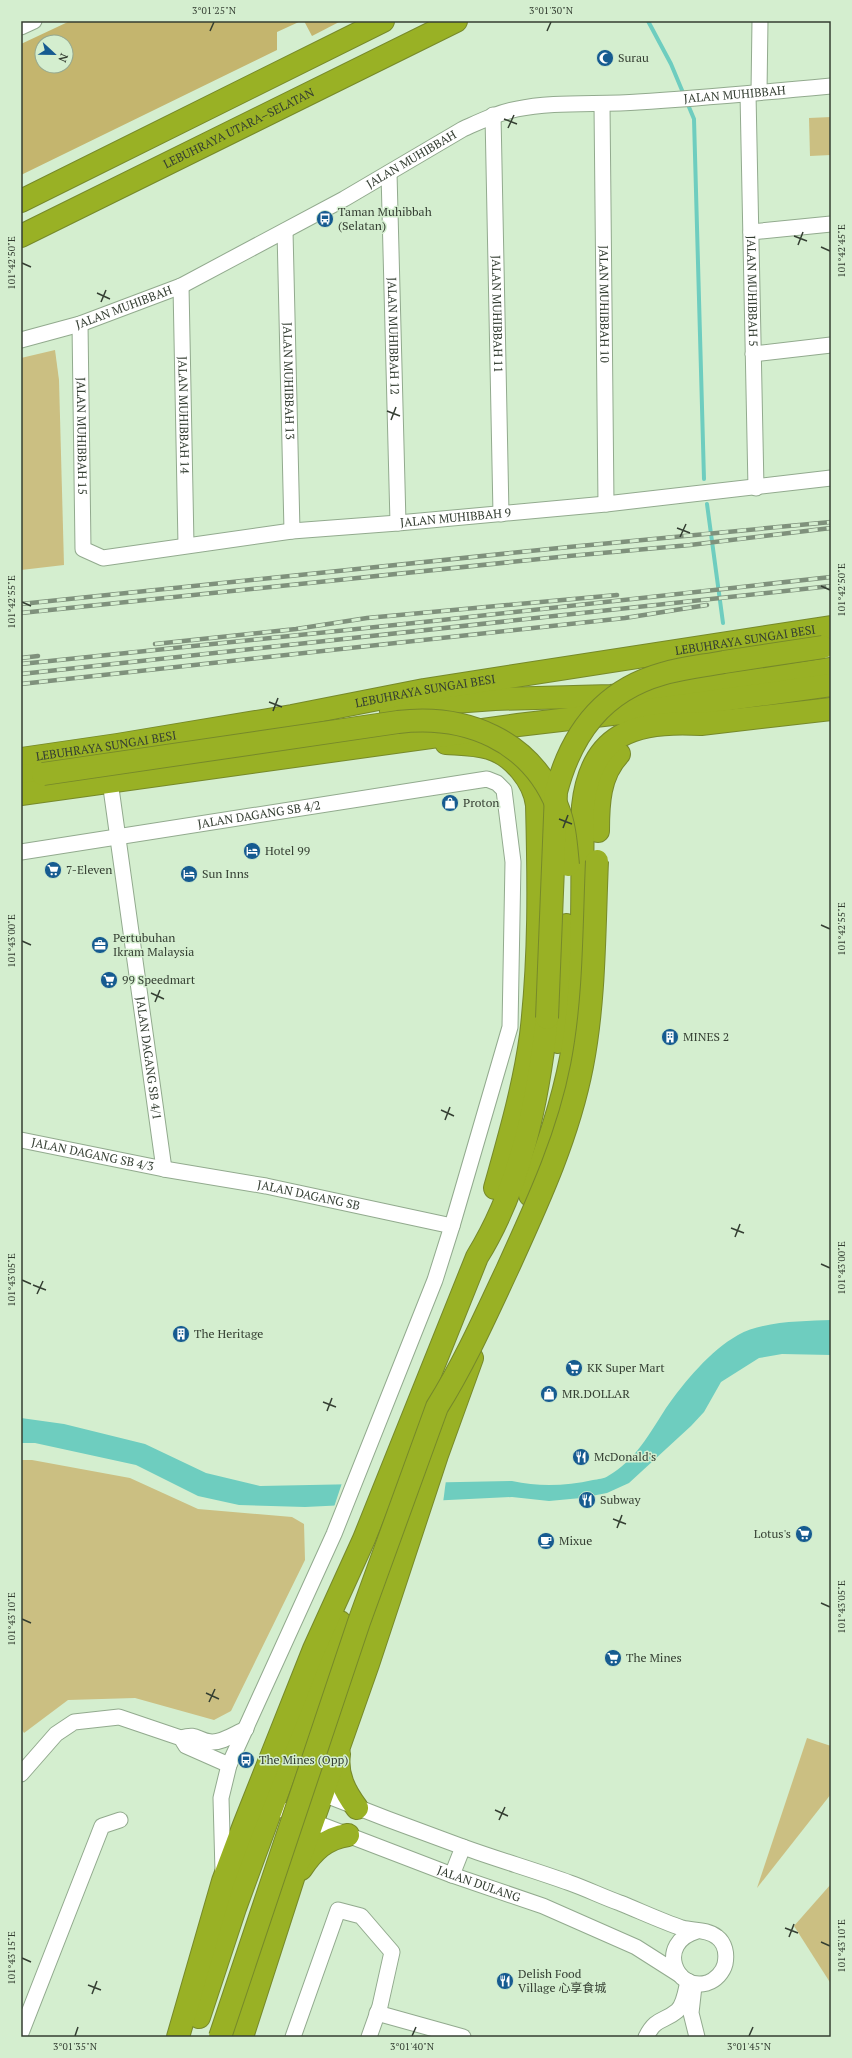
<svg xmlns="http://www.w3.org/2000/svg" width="852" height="2058" viewBox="0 0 852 2058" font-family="'PT Serif','Noto Sans SC',serif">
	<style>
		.green { fill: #cbbf82 }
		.forest { fill: #c4b56e; fill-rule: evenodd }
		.water { fill: #6ecdbf }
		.pier { fill: #d4eecf }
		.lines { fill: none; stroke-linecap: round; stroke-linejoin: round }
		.stream { stroke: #6ecdbf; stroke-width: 4 }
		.minor-casing { stroke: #92aa8e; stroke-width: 17 }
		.highway-casing { stroke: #76892a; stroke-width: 24 }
		.minor { stroke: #fff; stroke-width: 15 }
		.highway { stroke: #99b125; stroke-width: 22 }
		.rail-casing { stroke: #7f917c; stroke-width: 4.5 }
		.rail { stroke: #d4eecf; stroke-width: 3; stroke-dasharray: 9; stroke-linecap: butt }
		.highway-bridge-casing { stroke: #76892a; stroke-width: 24; stroke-linecap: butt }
		.highway-bridge { stroke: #99b125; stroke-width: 22 }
		.ticks { fill: none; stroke: #343e32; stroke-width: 1.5 }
		.labels { text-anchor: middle; stroke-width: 3; stroke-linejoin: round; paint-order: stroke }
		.poi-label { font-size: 12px; fill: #343e32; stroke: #d4eecf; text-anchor: start }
		.street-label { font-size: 12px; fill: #343e32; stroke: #d4eecf }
		.neatline { fill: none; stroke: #343e32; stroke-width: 1.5 }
		.ticks-label { font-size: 10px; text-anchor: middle; fill: #343e32 }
	</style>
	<rect width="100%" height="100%" fill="#d4eecf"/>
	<!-- green -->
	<g class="green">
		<path d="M831,117V155L810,156L809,118Z"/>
		<path d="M55,350L59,380L64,565L21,570V358Z"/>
		<path d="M21,1460H32L130,1478L198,1509L292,1517L304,1524L305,1560L231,1711L214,1720L135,1698L68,1700L24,1733L21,1728Z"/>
		<path d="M807,1738L831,1746V1794L757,1888Z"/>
		<path d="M831,1884V1984L794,1926Z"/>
	</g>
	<!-- forest -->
	<g class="forest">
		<path d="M70,21H301L277,32V50L21,175V44ZM42,42H66V66H42Z"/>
		<path d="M304,21H341L312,36Z"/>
	</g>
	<!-- water -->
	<path class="water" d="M831,1320V1355L782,1354L759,1358L721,1382L704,1412L691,1426L629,1483L607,1493L581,1498L549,1501L512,1497L305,1507L239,1505L198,1496L136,1465L35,1443H21V1418L64,1424L145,1444L206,1473L260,1486L512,1481C539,1487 566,1486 593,1480C598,1479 604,1479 608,1476C635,1461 650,1433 666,1408C685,1381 710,1351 738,1335C762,1321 804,1321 831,1320Z"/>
	<!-- pier -->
	<path class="pier" d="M446,1480L443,1503L334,1507L342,1483Z"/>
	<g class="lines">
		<!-- stream -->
		<g class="stream">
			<path d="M648,21L671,64L694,119L704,479"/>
			<path d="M707,504L723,623"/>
		</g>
		<!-- minor casing -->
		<g class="minor-casing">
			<g id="minor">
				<path d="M21,27L34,21"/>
				<path d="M759,92L760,21"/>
				<path id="s1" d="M748,94L756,488"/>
				<path id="s2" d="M602,105L606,504"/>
				<path id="s3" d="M493,115L501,514"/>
				<path id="s4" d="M389,173L398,523"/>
				<path id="s5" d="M285,231L292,531"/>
				<path d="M751,232L831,224"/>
				<path id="s6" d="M181,286L186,545"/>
				<path id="s7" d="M80,324L83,549L103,558L292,531L398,523L606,504L831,478"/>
				<path id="s8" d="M21,340L80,324L181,286L344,199L463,129C481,121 497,113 517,109C553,101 600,105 638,102C702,98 767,92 831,86"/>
				<path d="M753,354L831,345"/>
				<path id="s9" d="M110,781L164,1169"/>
				<path id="s10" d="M21,852L487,779L497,783L504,790L513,862L510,1027L452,1226L435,1280L334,1534L229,1765L221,1798L223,1872"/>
				<path id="s11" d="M21,1140L164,1169L266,1186L452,1226"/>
				<path d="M181,1738C198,1733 196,1740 211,1742C222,1743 236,1733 246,1729"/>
				<path d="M21,1774L56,1734L74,1722L119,1717L181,1738L186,1746L229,1765"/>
				<path d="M313,1790C363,1810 413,1829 463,1847C499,1860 534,1870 570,1883C587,1889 603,1897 620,1903C640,1911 661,1921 682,1928C693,1931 707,1929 717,1937C725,1943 727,1954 725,1964C723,1972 716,1980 707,1983C675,1992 656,1943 697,1931"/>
				<path id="s12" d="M272,1806L452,1875L543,1906L636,1947L680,1975"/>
				<path d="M452,1875L463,1847"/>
				<path d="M694,1986L691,2013L697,2037"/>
				<path d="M377,2013L463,2037"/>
				<path d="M21,2033L102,1826L120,1820"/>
				<path d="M293,2037L338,1910L361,1916L392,1952L380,2006L369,2037"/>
				<path d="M646,2037C656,2017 664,2022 677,2011C684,2005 686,1990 688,1981"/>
			</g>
		</g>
		<!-- highway casing -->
		<g class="highway-casing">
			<g id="highway">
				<path d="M21,201L383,21"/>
				<path id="s13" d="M21,236L456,21"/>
				<path d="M391,711L440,703L495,699L611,696L740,682L831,669"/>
				<path d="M446,743C459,744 475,744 489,748C513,755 534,781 537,805C539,881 540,959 531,1035C524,1087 509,1138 495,1188"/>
				<path id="s14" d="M21,759L117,745L292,716L424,690L831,627"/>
				<path d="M21,776L43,774"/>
				<path d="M21,794L518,725L672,707L831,685"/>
				<path d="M598,831C598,804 599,775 619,754"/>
				<path d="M558,1042L562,1006L566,925"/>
				<path d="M530,1195C546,1150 562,1105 571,1058C586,977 581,889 583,806C591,733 635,720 701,724L831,709"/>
				<path d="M339,1754C336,1775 345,1792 357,1808"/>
				<path d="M301,1869C313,1851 326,1838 348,1835"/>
				<path d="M199,2017L235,1908L340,1622"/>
				<path d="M178,2037L223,1881L244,1825L314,1649L364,1539L477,1257C521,1186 538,1100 547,1018"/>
				<path d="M242,2037L298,1863L368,1664L437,1455L472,1358"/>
			</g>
		</g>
		<!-- minor -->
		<use href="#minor" class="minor"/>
		<!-- highway -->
		<use href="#highway" class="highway"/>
		<!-- rail casing -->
		<g class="rail-casing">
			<g id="rail">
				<path d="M21,604L569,547L831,522"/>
				<path d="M21,613L569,556L690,545L831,528"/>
				<path d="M155,644L296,629L367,618L617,595"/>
				<path d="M21,658L38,656"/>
				<path d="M21,664L433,621L831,577"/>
				<path d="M21,674L831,586"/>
				<path d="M21,684L625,618L707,605"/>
			</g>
		</g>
		<!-- rail -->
		<use href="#rail" class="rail"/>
		<!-- highway-bridge casing -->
		<g class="highway-bridge-casing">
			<g id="highway-bridge">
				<path d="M43,774L398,722C466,714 530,740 557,806C565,825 566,845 568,865"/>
				<path d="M547,1018L556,792C571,734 602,691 662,674C682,668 703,666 724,662C757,657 790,652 823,647"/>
				<path d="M220,2037L359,1622L437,1407C464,1364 485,1317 507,1270C537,1204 568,1138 582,1066C595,999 594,930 597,861"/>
			</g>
		</g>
		<!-- highway-bridge -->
		<use href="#highway-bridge" class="highway-bridge"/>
	</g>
	<!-- ticks -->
	<path class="ticks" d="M210,31L214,22M547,31L551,22M504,119L517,124M508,128L514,115M794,236L807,241M798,245L803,232M821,247L830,251M22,263L31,267M97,293L110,299M101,302L106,290M387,411L400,416M391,420L396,407M677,528L690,533M680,537L686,524M821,586L830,590M22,602L31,606M269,702L282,707M273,711L278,698M559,819L572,824M563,828L568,815M821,925L830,929M22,941L31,945M151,993L164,999M155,1002L160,990M441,1110L454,1116M445,1120L450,1107M731,1228L744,1233M735,1237L740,1224M821,1264L830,1268M22,1280L31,1284M33,1285L46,1290M37,1294L43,1281M323,1402L336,1407M327,1411L332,1398M613,1519L626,1524M617,1528L622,1515M821,1603L830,1607M22,1619L31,1623M206,1693L219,1699M209,1702L215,1689M495,1810L508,1816M499,1820L505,1807M785,1928L798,1933M789,1937L794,1924M821,1942L830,1946M22,1958L31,1962M88,1985L101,1990M92,1994L97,1981M75,2036L78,2027M412,2036L416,2027M749,2036L753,2027"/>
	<!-- icons -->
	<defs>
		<g id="mosque-disc" transform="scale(0.9)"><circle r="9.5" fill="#165b90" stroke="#d4eecf"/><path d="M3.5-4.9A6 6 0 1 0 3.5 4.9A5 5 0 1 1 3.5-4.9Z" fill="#fff"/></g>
		<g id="bus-disc" transform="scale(0.9)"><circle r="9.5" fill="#165b90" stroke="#d4eecf"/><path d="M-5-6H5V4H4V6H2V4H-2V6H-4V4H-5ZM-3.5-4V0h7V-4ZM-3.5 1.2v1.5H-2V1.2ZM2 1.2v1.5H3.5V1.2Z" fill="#fff"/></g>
		<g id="shop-disc" transform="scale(0.9)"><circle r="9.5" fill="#165b90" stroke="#d4eecf"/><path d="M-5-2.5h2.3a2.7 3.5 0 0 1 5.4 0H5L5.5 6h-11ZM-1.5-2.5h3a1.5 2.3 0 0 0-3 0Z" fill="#fff"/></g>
		<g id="hotel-disc" transform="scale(0.9)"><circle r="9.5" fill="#165b90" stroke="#d4eecf"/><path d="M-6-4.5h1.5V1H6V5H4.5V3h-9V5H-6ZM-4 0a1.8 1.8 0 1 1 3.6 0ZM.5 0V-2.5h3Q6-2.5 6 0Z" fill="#fff"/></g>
		<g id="supermarket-disc" transform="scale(0.9)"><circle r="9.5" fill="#165b90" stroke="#d4eecf"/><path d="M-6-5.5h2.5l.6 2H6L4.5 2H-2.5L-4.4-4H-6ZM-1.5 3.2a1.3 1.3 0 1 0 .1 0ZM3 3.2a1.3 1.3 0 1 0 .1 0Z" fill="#fff"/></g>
		<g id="office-disc" transform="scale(0.9)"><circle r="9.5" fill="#165b90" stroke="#d4eecf"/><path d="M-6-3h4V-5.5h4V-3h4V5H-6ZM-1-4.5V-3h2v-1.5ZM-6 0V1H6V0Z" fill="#fff"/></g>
		<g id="building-disc" transform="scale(0.9)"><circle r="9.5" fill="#165b90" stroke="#d4eecf"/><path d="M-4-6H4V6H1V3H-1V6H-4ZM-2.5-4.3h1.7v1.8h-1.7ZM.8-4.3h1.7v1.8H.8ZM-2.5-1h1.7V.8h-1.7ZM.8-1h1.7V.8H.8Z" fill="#fff"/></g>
		<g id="restaurant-disc" transform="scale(0.9)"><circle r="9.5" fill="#165b90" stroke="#d4eecf"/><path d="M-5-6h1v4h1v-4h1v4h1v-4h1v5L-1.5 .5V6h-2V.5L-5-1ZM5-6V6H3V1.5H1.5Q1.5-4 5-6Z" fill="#fff"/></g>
		<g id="cafe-disc" transform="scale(0.9)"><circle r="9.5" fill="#165b90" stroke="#d4eecf"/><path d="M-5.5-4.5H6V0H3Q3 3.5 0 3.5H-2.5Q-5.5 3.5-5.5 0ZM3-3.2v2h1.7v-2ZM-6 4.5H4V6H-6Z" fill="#fff"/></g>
	</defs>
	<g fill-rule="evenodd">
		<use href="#mosque-disc" x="605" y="58"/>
		<use href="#bus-disc" x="325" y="219"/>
		<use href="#shop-disc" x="450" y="803"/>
		<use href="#hotel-disc" x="252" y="851"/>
		<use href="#supermarket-disc" x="53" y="870"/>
		<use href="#hotel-disc" x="189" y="874"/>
		<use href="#office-disc" x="100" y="945"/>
		<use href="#supermarket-disc" x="109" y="980"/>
		<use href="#building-disc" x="670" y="1037"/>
		<use href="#building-disc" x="181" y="1334"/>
		<use href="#supermarket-disc" x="574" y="1368"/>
		<use href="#shop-disc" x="549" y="1394"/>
		<use href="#restaurant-disc" x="581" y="1457"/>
		<use href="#restaurant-disc" x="587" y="1500"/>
		<use href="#supermarket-disc" x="804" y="1534"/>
		<use href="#cafe-disc" x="546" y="1541"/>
		<use href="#supermarket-disc" x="613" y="1658"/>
		<use href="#bus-disc" x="246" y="1760"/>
		<use href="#restaurant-disc" x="505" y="1981"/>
	</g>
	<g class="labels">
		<!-- poi labels -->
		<g class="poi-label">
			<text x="618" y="62">Surau</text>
			<text x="338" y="216">Taman Muhibbah<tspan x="338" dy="14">(Selatan)</tspan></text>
			<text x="463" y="807">Proton</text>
			<text x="265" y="855">Hotel 99</text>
			<text x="66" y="874">7-Eleven</text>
			<text x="202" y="878">Sun Inns</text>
			<text x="113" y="942">Pertubuhan<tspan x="113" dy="14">Ikram Malaysia</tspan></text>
			<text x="122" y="984">99 Speedmart</text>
			<text x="683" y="1041">MINES 2</text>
			<text x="194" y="1338">The Heritage</text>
			<text x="587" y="1372">KK Super Mart</text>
			<text x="562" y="1398">MR.DOLLAR</text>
			<text x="594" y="1461">McDonald's</text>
			<text x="600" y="1504">Subway</text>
			<text x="791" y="1538" text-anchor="end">Lotus's</text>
			<text x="559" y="1545">Mixue</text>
			<text x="626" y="1662">The Mines</text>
			<text x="259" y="1764">The Mines (Opp)</text>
			<text x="518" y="1978">Delish Food<tspan x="518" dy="14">Village 心享食城</tspan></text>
		</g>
		<!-- street labels -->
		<g class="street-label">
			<text dy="4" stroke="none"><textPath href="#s8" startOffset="768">JALAN MUHIBBAH</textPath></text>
			<text dy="4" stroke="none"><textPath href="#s13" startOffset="243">LEBUHRAYA UTARA–SELATAN</textPath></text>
			<text dy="4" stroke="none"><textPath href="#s8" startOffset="432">JALAN MUHIBBAH</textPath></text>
			<text dy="4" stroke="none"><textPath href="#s1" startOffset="197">JALAN MUHIBBAH 5</textPath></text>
			<text dy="4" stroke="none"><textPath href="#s2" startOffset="199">JALAN MUHIBBAH 10</textPath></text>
			<text dy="4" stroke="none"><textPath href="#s8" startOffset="108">JALAN MUHIBBAH</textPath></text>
			<text dy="4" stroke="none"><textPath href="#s3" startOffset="199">JALAN MUHIBBAH 11</textPath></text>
			<text dy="4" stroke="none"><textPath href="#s4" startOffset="163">JALAN MUHIBBAH 12</textPath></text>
			<text dy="4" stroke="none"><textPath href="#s5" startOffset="150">JALAN MUHIBBAH 13</textPath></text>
			<text dy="4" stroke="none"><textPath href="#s6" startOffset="129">JALAN MUHIBBAH 14</textPath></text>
			<text dy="4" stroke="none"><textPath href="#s7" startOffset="112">JALAN MUHIBBAH 15</textPath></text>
			<text dy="4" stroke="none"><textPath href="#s7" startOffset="602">JALAN MUHIBBAH 9</textPath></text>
			<text dy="4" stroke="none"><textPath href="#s14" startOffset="734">LEBUHRAYA SUNGAI BESI</textPath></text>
			<text dy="4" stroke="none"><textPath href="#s14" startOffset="410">LEBUHRAYA SUNGAI BESI</textPath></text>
			<text dy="4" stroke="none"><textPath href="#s14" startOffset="86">LEBUHRAYA SUNGAI BESI</textPath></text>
			<text dy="4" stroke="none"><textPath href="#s10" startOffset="241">JALAN DAGANG SB 4/2</textPath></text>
			<text dy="4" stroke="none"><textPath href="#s9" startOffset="280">JALAN DAGANG SB 4/1</textPath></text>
			<text dy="4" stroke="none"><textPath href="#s11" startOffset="73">JALAN DAGANG SB 4/3</textPath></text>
			<text dy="4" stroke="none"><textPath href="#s11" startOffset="293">JALAN DAGANG SB</textPath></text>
			<text dy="4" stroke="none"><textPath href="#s12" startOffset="221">JALAN DULANG</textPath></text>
		</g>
	</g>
	<!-- border -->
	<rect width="852" height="2058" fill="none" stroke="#d4eecf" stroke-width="44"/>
	<!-- north arrow -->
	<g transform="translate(54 54) rotate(112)"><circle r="19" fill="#d4eecf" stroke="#94a890"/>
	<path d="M0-3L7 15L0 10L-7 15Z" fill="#165b90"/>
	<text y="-6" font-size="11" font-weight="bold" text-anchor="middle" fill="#343e32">N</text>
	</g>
	<rect x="22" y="22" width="808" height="2014" class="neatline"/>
	<g class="ticks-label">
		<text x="214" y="14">3°01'25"N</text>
		<text x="551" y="14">3°01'30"N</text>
		<text transform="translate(841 251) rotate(-90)" y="4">101°42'45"E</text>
		<text transform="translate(11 263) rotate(-90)" y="4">101°42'50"E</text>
		<text transform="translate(841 590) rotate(-90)" y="4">101°42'50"E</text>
		<text transform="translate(11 602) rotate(-90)" y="4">101°42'55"E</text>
		<text transform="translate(841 929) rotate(-90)" y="4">101°42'55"E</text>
		<text transform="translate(11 941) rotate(-90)" y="4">101°43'00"E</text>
		<text transform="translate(841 1268) rotate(-90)" y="4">101°43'00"E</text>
		<text transform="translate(11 1280) rotate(-90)" y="4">101°43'05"E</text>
		<text transform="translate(841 1607) rotate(-90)" y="4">101°43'05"E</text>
		<text transform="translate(11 1619) rotate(-90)" y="4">101°43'10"E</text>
		<text transform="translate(841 1946) rotate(-90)" y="4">101°43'10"E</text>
		<text transform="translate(11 1958) rotate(-90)" y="4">101°43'15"E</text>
		<text x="75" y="2050">3°01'35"N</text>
		<text x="412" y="2050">3°01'40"N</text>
		<text x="749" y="2050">3°01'45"N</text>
	</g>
</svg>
